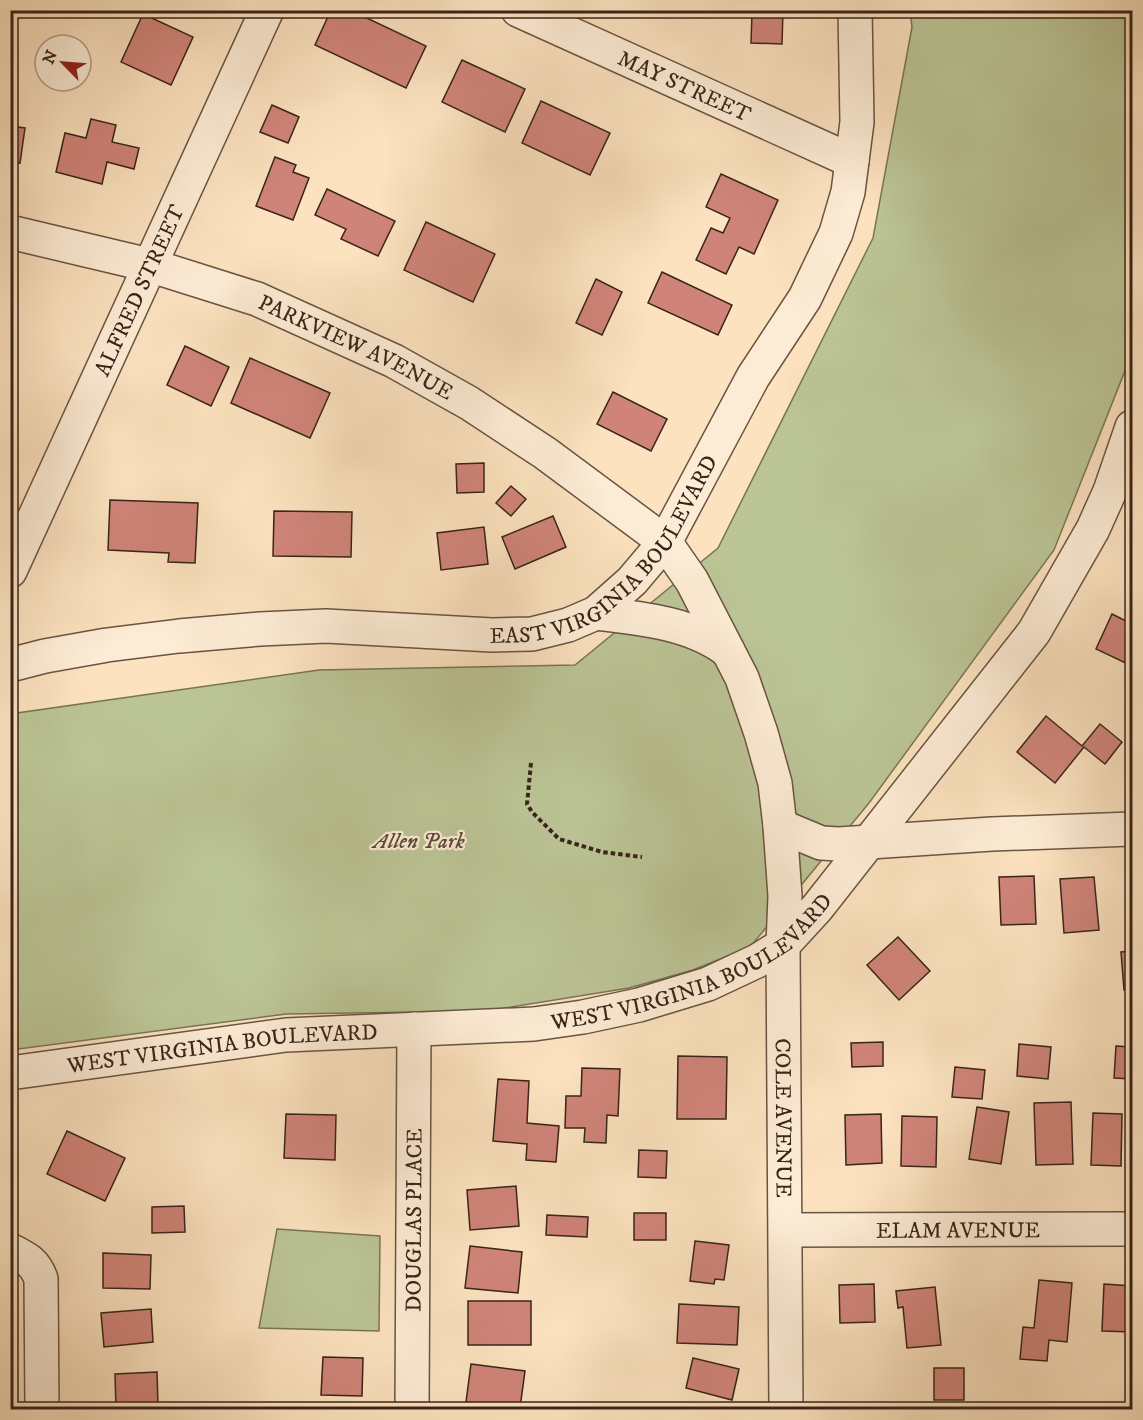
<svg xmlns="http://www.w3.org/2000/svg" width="1143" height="1420" viewBox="0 0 1143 1420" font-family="'IM FELL DW Pica',serif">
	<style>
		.green { fill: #bbc495; stroke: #7a7457; stroke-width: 1.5 }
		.building { fill: #d08479; stroke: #382419; stroke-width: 1.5 }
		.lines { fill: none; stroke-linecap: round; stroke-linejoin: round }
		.minor-casing { stroke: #695442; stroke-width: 36 }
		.path { stroke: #382419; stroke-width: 4; stroke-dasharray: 4.5 3; stroke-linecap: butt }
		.minor { stroke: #fdecd5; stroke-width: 33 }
		.labels { text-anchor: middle; stroke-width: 4.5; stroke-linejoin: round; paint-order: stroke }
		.street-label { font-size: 22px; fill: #382419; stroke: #fdecd5 }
		.park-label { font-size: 22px; font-style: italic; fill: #594c38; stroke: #fdecd5 }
	</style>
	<rect width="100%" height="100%" fill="#fce2bf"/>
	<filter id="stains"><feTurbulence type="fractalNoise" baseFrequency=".00333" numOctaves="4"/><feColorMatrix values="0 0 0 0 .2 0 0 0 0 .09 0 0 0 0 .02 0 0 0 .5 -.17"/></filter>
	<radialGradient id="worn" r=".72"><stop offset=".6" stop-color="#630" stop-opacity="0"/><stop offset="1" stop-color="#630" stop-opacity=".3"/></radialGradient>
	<!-- green -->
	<g class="green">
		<path d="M910,11H1132V353L1054,550L869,803L750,947L693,970L629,988L487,1011L286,1014L11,1050L10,714L319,670L575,665L718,548L873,238L912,27Z"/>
		<path d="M277,1229L380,1236L379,1331L259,1328Z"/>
	</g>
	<!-- building -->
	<g class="building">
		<path d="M331,10H350L426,46L406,88L315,45Z"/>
		<path d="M712,10H783L782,44L751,43L752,13Z"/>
		<path d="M143,14L193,37L171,85L121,62Z"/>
		<path d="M462,60L525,89L505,132L442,102Z"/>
		<path d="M541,101L610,133L590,175L522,143Z"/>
		<path d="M272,105L299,117L288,143L260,132Z"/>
		<path d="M91,119L116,125L112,142L139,148L134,169L107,162L102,184L56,172L65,133L86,138Z"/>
		<path d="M10,126L25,128L20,163L10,161Z"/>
		<path d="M275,157L296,165L293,172L309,178L293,220L256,206Z"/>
		<path d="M721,174L778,200L754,254L739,247L726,274L696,260L711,228L723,233L730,218L706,207Z"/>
		<path d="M327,189L395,221L378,256L341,239L346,229L315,215Z"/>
		<path d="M426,222L495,254L473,302L404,270Z"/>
		<path d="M662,272L732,305L718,335L648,303Z"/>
		<path d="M596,279L622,292L602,335L576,323Z"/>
		<path d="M185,346L229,367L211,406L167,385Z"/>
		<path d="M250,358L330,393L310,438L231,403Z"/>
		<path d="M613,392L667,419L651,451L597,424Z"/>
		<path d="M484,463V492L457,493L456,464Z"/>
		<path d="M511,486L526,499L511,516L496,503Z"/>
		<path d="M110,500L198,503L195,563L168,562L169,553L108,550Z"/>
		<path d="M274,511L352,512L351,557L273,556Z"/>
		<path d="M553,516L566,547L515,569L502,537Z"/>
		<path d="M484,527L488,564L441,570L437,533Z"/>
		<path d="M1112,614L1132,624V666L1096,649Z"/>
		<path d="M1046,716L1082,746L1100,724L1122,742L1105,764L1084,747L1055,783L1017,752Z"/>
		<path d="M1034,876L1036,924L1001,925L999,877Z"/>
		<path d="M1094,877L1099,930L1064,933L1060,879Z"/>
		<path d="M898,937L930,971L899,1000L867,965Z"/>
		<path d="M1132,951V989L1124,990L1121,952Z"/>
		<path d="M883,1042V1066L852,1067L851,1043Z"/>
		<path d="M1019,1044L1051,1047L1048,1079L1017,1076Z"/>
		<path d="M1116,1046L1132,1047V1079L1114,1078Z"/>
		<path d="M678,1056L727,1057L726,1119H677Z"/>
		<path d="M955,1067L985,1070L982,1099L952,1097Z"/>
		<path d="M582,1068L620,1069L618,1116L607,1115L606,1143L584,1142L585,1128H565L566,1096H581Z"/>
		<path d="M498,1079L529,1081L527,1123L559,1126L556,1162L526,1160L527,1144L493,1141Z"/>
		<path d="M1071,1102L1073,1164L1036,1165L1034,1103Z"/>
		<path d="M977,1107L1009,1112L1001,1164L969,1159Z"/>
		<path d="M1093,1113L1122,1114L1121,1166L1091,1165Z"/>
		<path d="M286,1114L336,1115L335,1160L284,1158Z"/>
		<path d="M881,1114L882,1163L846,1165L845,1115Z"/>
		<path d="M902,1116L937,1117L936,1167L901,1166Z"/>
		<path d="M67,1131L125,1158L105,1201L47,1174Z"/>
		<path d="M639,1150L667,1151L666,1178L638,1177Z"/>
		<path d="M516,1186L519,1226L470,1230L467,1190Z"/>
		<path d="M184,1206L185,1232L152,1233V1207Z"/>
		<rect x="634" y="1213" width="32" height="27"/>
		<path d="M547,1215L588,1217L587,1237L546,1235Z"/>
		<path d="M695,1241L729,1245L724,1280L715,1279L714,1284L690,1281Z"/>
		<path d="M470,1246L522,1252L518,1293L465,1288Z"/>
		<path d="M103,1253L151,1255L150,1289L103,1288Z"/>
		<path d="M1039,1280L1072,1283L1067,1342L1049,1340L1047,1361L1020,1359L1023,1327L1034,1328Z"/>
		<path d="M874,1284L875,1322L840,1323L839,1285Z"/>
		<path d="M1104,1284L1132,1286V1332L1102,1331Z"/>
		<path d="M935,1287L941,1345L907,1348L903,1307L898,1308L896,1291Z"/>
		<rect x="468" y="1301" width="63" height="44"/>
		<path d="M679,1304L739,1307L737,1345L677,1343Z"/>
		<path d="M151,1309L153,1342L104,1347L101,1313Z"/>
		<path d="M323,1357L363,1358L362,1396L321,1395Z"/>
		<path d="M693,1358L739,1369L732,1400L686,1388Z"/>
		<path d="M471,1364L525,1371L520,1408L466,1402Z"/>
		<rect x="934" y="1368" width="30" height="32"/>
		<path d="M157,1372L158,1407L116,1409L115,1374Z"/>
	</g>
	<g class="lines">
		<!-- minor casing -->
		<g class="minor-casing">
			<g id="minor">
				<path id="s1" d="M518,10L852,161"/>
				<path id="s2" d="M10,232L149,265L257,299L394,361L469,403L545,453L665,542L692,581L742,678L761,733L775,783L780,826L785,896L783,945L786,1410"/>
				<path id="s3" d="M10,571L267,10"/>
				<path d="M596,613C640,618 692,623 728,651"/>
				<path id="s4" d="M10,665L45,656L107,645L179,636L260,629L326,626L492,635L532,634L568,625L596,613L632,581L665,542L753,377L805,298L836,233L848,192L857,122L855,10"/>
				<path d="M780,826L821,843L839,844L992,834L1132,829"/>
				<path id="s5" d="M10,1073L286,1035L534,1024L583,1017L639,1005L708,984L757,961L783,945L817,908L1034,632L1093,529L1110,491L1132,427"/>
				<path id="s6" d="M786,1230L1132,1229"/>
				<path d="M10,1250C26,1258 35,1262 41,1279L42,1410"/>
				<path id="s7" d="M412,1410L414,1029"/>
			</g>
		</g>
		<!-- path -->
		<path class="path" d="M531,763L527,804L532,812L559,839L602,852L642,857"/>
		<!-- minor -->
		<use href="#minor" class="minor"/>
	</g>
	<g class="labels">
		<!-- street labels -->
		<g class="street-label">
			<text dy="8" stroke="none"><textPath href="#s1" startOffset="183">MAY STREET</textPath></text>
			<text dy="8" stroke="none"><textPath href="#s3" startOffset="309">ALFRED STREET</textPath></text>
			<text dy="8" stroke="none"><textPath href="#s2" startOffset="366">PARKVIEW AVENUE</textPath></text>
			<text dy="8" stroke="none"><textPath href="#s4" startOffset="636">EAST VIRGINIA BOULEVARD</textPath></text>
			<text dy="8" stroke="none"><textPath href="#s5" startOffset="700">WEST VIRGINIA BOULEVARD</textPath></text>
			<text dy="8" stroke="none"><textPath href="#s5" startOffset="214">WEST VIRGINIA BOULEVARD</textPath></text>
			<text dy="8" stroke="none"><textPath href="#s2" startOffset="1335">COLE AVENUE</textPath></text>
			<text dy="8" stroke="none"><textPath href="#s7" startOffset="190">DOUGLAS PLACE</textPath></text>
			<text dy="8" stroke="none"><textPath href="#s6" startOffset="172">ELAM AVENUE</textPath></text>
		</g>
		<!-- park labels -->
		<g class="park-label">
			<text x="419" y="848">Allen Park</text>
		</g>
	</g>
	<!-- margin -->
	<rect width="1143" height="1420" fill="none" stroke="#fce2bf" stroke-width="36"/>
	<rect x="12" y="12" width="1119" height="1396" fill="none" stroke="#382419" stroke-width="3"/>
	<rect x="18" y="18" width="1107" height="1384" fill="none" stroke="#382419" stroke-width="1.5"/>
	<!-- north arrow -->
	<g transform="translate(63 63) rotate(295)"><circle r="28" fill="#fdecd5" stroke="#ae9c8a" stroke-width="1.5"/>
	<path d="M0-4.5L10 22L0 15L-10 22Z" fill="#8f2418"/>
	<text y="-9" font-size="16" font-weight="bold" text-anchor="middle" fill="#382419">N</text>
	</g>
	<rect width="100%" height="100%" filter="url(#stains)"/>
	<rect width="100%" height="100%" fill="url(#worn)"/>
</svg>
